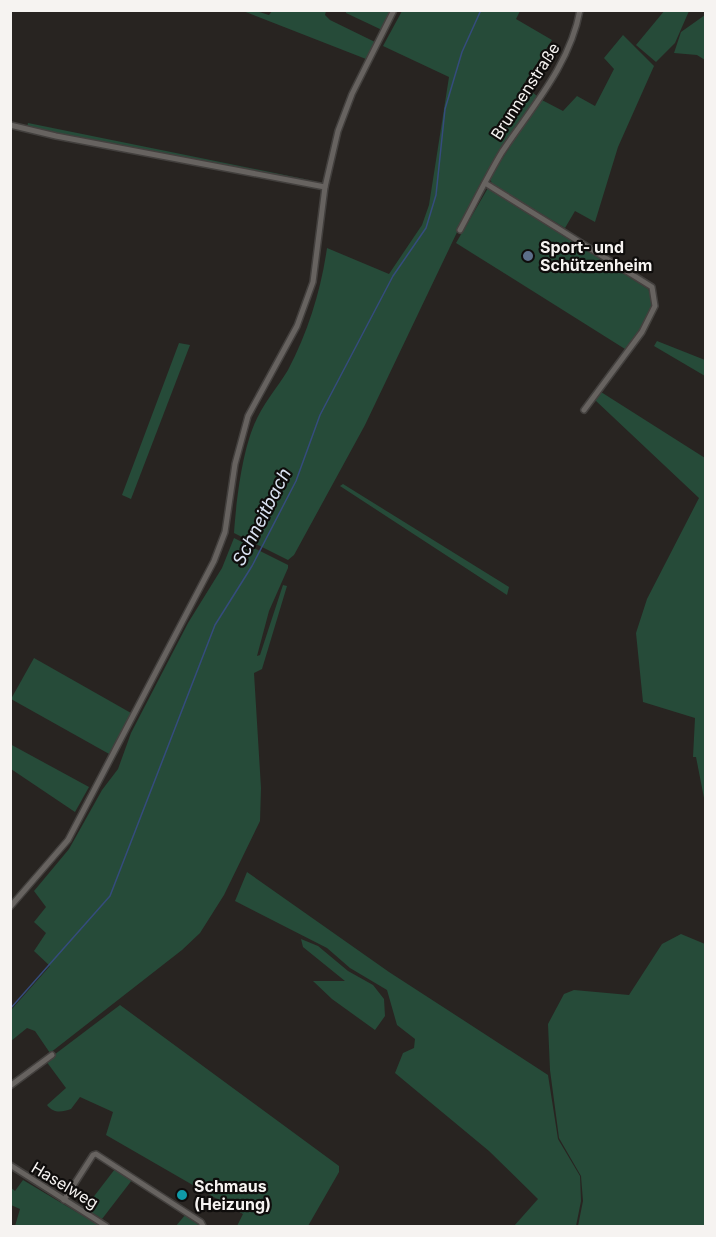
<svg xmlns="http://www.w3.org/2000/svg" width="716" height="1237" viewBox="0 0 716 1237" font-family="Inter,sans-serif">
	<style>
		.green { fill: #264b39 }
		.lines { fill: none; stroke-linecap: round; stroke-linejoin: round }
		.stream { stroke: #354c7d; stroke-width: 1.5 }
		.street-casing { stroke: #43403e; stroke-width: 8 }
		.street { stroke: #676360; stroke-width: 5 }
		.service-dot { fill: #5c6f8a; stroke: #0f0d0c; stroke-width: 2 }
		.culture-dot { fill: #0f9aa8; stroke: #0f0d0c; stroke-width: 2 }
		.labels { text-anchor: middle; stroke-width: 4.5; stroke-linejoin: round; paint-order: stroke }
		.street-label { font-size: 16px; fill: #f6f3f1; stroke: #0f0d0c }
		.poi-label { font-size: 16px; font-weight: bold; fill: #f6f3f1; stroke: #0f0d0c; text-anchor: start }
		.water-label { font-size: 18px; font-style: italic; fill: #dbe3f3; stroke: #0f0d0c }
	</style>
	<rect width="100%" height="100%" fill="#282421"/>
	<!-- green -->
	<g class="green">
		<path d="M346,10L393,11L382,30L346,13Z"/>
		<path d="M665,10L689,11L675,43L656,62L636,45Z"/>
		<path d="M243,11H256L269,15L272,11H326L325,15L330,20L375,42L366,59Z"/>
		<path d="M402,11H520L516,19L552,40L523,85L537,96L481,182L365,425L294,555L288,560L234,533C236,503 242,453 254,425C262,405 277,388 288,370C308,332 321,290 327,248L389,274L422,225L429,205L449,77L383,46Z"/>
		<path d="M705,15V60L697,55L674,53L681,32Z"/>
		<path d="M623,35L654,66L618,147L595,222L575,211L565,228L492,184L490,178L540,99L563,111L577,96L595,106L614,69L604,58Z"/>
		<path d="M28,123L319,182L76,138L27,127Z"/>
		<path d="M488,188L648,289C661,309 637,333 625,349L456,243Z"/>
		<path d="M657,341L705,360V376L654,346Z"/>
		<path d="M179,343L190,345L131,499L122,495Z"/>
		<path d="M601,392L705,458V803L696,757H693L695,718L643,702L636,633L647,599L699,498L595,400Z"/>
		<path d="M343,484L509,587L507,595L340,486Z"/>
		<path d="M234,538L288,565V568L269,611L257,656L260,655L281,591L283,585L287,586L262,669L254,673L261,788L260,821L224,895L200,933L182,950L50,1053L35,1031L27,1028L11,1041V1010L50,966L34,951L46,933L34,922L46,907L34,891L69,849L102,790L118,769L131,733L188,623L222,568Z"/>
		<path d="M34,658L131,713L111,755L11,699Z"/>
		<path d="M10,744L89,787L75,812L11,769Z"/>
		<path d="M247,872L389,972L548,1075L558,1139L580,1176L581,1201L576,1226H514L538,1199L489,1151L395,1073L403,1053L414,1048L415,1039L397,1025L387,990L350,968L327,948L235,901Z"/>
		<path d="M681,934L705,944V1226H578L583,1201L581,1176L559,1138L550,1070L548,1024L564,994L574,990L629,995L662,944Z"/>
		<path d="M301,939L318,946L348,971L373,985L384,999L385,1016L375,1030L332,999L313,981H345L303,947Z"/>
		<path d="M120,1005L339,1166V1172L308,1226H237L243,1214L106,1135L113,1112L80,1097L71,1109C62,1112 54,1114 47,1105L66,1088L46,1061Z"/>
		<path d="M115,1169L132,1180L102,1219L85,1208Z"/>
		<path d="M23,1180L100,1226H15L20,1209L11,1205L10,1187L15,1191Z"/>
		<path d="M185,1215L200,1226H176Z"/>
	</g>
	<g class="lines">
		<!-- stream -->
		<path class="stream" d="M10,1009L110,896L215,625L252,566L296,481L320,415L393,276L426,228L436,195L445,109L462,52L481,10"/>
		<!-- street casing -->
		<g class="street-casing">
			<g id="street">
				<path d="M10,125L56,136L325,187"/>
				<path d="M485,183L652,287L655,306L642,332L584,410"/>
				<path d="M460,230C474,204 487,177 502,152C532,107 570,65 580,10"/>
				<path d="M10,907L68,840L214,561L225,532L235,464L248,416L297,326L313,282L325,187L338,131L352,94L394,10"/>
				<path d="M10,1086L52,1055"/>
				<path d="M10,1165L106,1226"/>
				<path d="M64,1200L93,1155L96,1154L201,1222L203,1226"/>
			</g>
		</g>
		<!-- street -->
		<use href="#street" class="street"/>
	</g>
	<!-- markers -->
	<circle class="service-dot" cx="528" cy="256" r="6"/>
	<circle class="culture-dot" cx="182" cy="1195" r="6"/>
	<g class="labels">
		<!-- street labels -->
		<g class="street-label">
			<text transform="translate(525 91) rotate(-57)" y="6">Brunnenstraße</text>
			<text transform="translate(65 1185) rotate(31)" y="6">Haselweg</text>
		</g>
		<!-- poi labels -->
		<g class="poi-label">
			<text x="540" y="253">Sport- und<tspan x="540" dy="18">Schützenheim</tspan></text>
			<text x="194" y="1192">Schmaus<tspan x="194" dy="18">(Heizung)</tspan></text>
		</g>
		<!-- water labels -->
		<g class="water-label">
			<text transform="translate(262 517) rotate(-63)" y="6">Schneitbach</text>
		</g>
	</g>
	<!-- border -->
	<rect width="716" height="1237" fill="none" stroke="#f6f3f1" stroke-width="24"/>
</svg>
